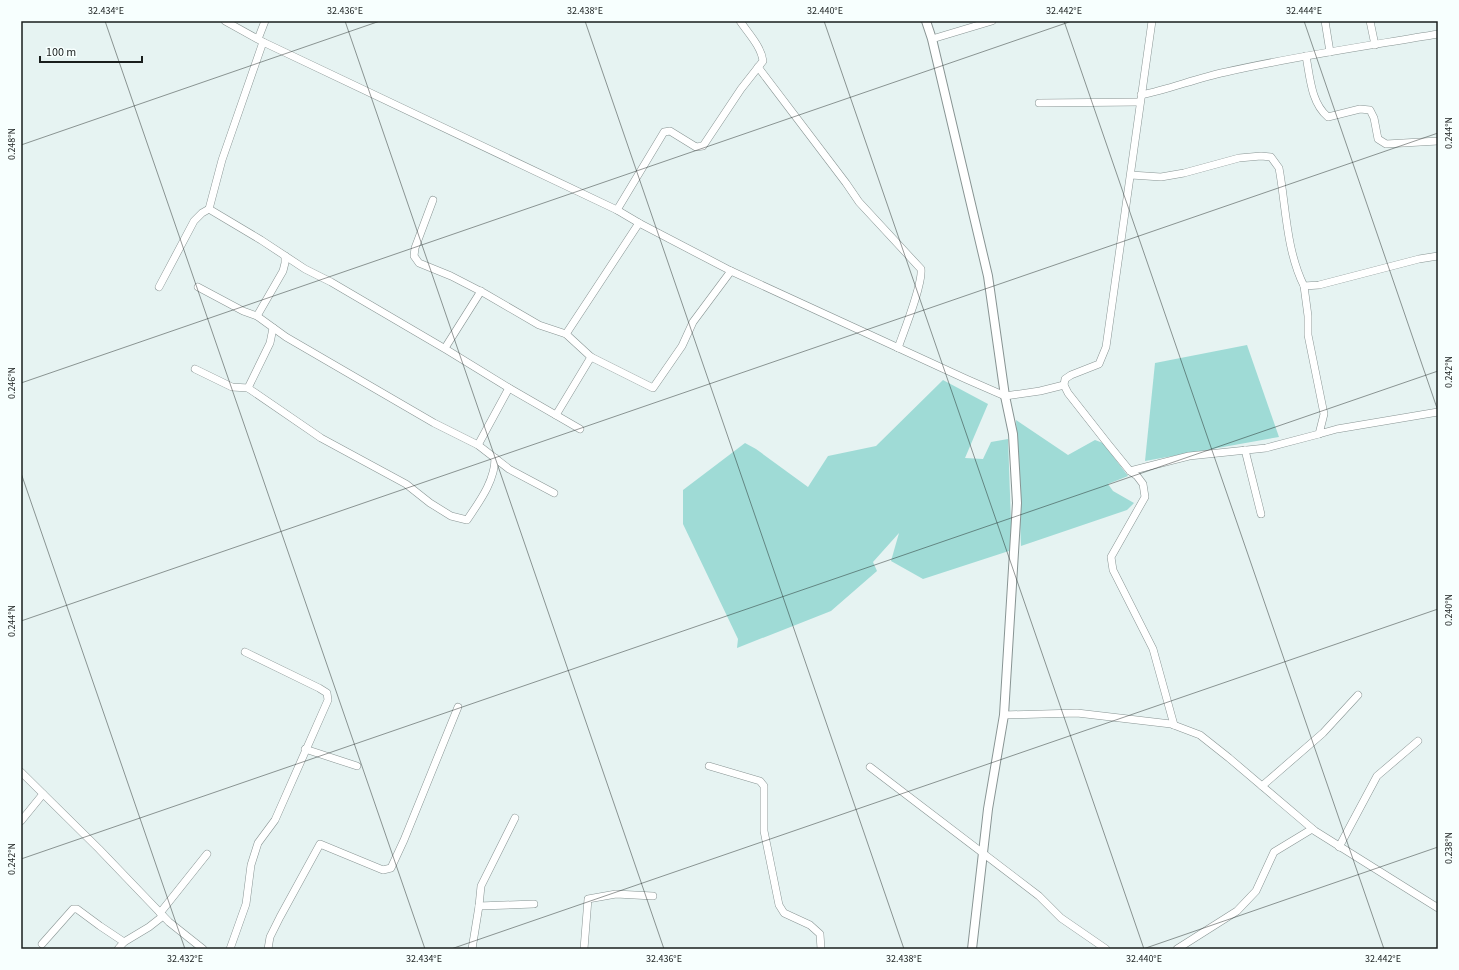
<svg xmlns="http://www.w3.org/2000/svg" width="1459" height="970" viewBox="0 0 1459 970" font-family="'Source Sans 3',sans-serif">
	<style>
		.green { fill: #9fdbd6 }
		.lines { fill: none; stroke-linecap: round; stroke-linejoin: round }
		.minor-casing { stroke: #889493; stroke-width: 8 }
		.tertiary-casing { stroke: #889493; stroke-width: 10 }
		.minor { stroke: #fff; stroke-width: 7 }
		.tertiary { stroke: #fff; stroke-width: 8 }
		.ticks { fill: none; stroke: #191e1d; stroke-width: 1; stroke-opacity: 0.45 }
		.neatline { fill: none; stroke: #191e1d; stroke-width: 1.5 }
		.ticks-label { font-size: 10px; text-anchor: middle; fill: #191e1d }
	</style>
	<rect width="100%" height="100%" fill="#e6f3f2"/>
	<!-- green -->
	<g class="green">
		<path d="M1247,345L1279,437L1145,461L1155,363Z"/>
		<path d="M943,380L988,404L965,458L983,459L991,442L1008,439L1012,550L923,579L891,561L899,533L873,562L877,571L831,611L737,648L738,639L683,524V490L745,443L756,449L808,487L828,456L876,446Z"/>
		<path d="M1016,420L1068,455L1095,440L1103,443L1128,476L1108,484L1113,491L1134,503L1127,510L1021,546Z"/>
	</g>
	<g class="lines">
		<!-- minor casing -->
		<g class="minor-casing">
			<g id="minor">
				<path d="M225,21L263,42L617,210L639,223L731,271L966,379L1005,396L1040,391L1064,385"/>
				<path d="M1152,21L1106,347L1099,364L1071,375L1065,379L1064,385L1068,393L1108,444L1130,471L1137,476L1143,484L1145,497L1111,557L1113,570L1153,649L1174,725"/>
				<path d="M1325,21L1330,52"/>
				<path d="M1370,21L1375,45"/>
				<path d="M258,39L265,21"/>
				<path d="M932,39L992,21"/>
				<path d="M1306,56C1310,77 1311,103 1328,117L1360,109L1370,110L1374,118L1378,139L1386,144L1438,141"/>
				<path d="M758,67L846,183L859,202L921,269C923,284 904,331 898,348"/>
				<path d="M1141,95C1170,89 1197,78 1226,72C1296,56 1367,46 1438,34"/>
				<path d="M1039,103L1140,102"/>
				<path d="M1131,175L1161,177L1184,173L1239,158L1261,156L1271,157L1279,168C1286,206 1286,250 1304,286L1319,285L1419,259L1438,256"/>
				<path d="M433,200L415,248L414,256L419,263L451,276L484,293L539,325L566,334L591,357L653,388L682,346L693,322L731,271"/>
				<path d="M209,209L261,240L305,269L331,282L447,350L509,388L580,429"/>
				<path d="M617,210L664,132L670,131L696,147L703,146L741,89L763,61C761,46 748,33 740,21"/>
				<path d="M1304,286L1308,316V335L1324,414L1319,434L1337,429L1438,412"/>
				<path d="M159,287L194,221L202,213L209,209L222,160L263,42"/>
				<path d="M198,287L243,311L257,316L286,337L434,423L478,445L509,469L554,493"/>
				<path d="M257,316L283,271L285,263V256"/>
				<path d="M566,334L639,223"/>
				<path d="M445,348L481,291"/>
				<path d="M195,369L232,387L248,388L321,438L406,484L430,503L451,516L467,520C479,502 495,481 495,458"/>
				<path d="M248,388L270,343L273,328"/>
				<path d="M556,415L591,357"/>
				<path d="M478,445L509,388"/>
				<path d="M1245,450L1261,514"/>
				<path d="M1130,471L1189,456L1266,448L1319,434"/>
				<path d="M1004,715L1077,713L1171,724L1200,735L1229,758L1315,831L1438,908"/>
				<path d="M305,749L357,766"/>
				<path d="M709,766L760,781L764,786V831L779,905L784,913L810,925L820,934L821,949"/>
				<path d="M870,767L1039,896L1061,918L1106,949"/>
				<path d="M21,772L99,849L169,922L203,949"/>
				<path d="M1262,786L1323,733L1358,695"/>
				<path d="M21,821L43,794"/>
				<path d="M1339,847L1377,776L1418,741"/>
				<path d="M479,906L534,904"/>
				<path d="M160,913L207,854"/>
				<path d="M42,944L73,909H77L100,926L124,942L149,927L163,916"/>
				<path d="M118,949L124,942"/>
				<path d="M230,949L246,904L251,865L258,843L275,820L328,700L327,693L319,688L245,652"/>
				<path d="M268,949L270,937L280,917L320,844L383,870L391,868L404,840L458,707"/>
				<path d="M472,949L479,906L481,886L515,818"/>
				<path d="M584,949L588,899L616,894L653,896"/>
				<path d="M1177,949L1237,911L1256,891L1274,852L1312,829"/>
			</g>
		</g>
		<!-- tertiary casing -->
		<g class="tertiary-casing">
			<path id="tertiary" d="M926,21L932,39L988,276L1005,396L1013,434L1017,503L1004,715L988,809L972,949"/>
		</g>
		<!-- minor -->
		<use href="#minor" class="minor"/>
		<!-- tertiary -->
		<use href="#tertiary" class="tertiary"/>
	</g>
	<!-- ticks -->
	<path class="ticks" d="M105,21L425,949M345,21L664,949M585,21L904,949M824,21L1144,949M1064,21L1384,949M1304,21L1438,411M21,145L380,21M21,383L1072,21M21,473L185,949M21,621L1438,133M21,859L1438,371M451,949L1438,609M1143,949L1438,847"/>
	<!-- border -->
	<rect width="1459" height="970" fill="none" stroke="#f7fffe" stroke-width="44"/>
	<!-- scale -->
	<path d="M40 56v6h102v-6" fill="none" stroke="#191e1d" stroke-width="2"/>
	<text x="46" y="56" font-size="12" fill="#191e1d" stroke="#f7fffe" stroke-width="3" paint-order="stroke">100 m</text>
	<rect x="22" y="22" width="1415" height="926" class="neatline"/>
	<g class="ticks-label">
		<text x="106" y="14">32.434°E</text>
		<text x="345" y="14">32.436°E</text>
		<text x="585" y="14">32.438°E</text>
		<text x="825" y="14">32.440°E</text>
		<text x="1064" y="14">32.442°E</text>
		<text x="1304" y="14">32.444°E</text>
		<text transform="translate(1448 133) rotate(-90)" y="4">0.244°N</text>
		<text transform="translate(11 144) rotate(-90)" y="4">0.248°N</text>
		<text transform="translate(1448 372) rotate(-90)" y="4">0.242°N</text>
		<text transform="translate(11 383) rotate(-90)" y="4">0.246°N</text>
		<text transform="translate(1448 610) rotate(-90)" y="4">0.240°N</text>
		<text transform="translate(11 621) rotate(-90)" y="4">0.244°N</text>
		<text transform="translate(1448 848) rotate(-90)" y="4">0.238°N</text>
		<text transform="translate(11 859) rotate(-90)" y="4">0.242°N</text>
		<text x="185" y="962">32.432°E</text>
		<text x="424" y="962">32.434°E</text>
		<text x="664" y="962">32.436°E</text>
		<text x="904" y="962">32.438°E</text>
		<text x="1144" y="962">32.440°E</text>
		<text x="1383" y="962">32.442°E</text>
	</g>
</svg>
